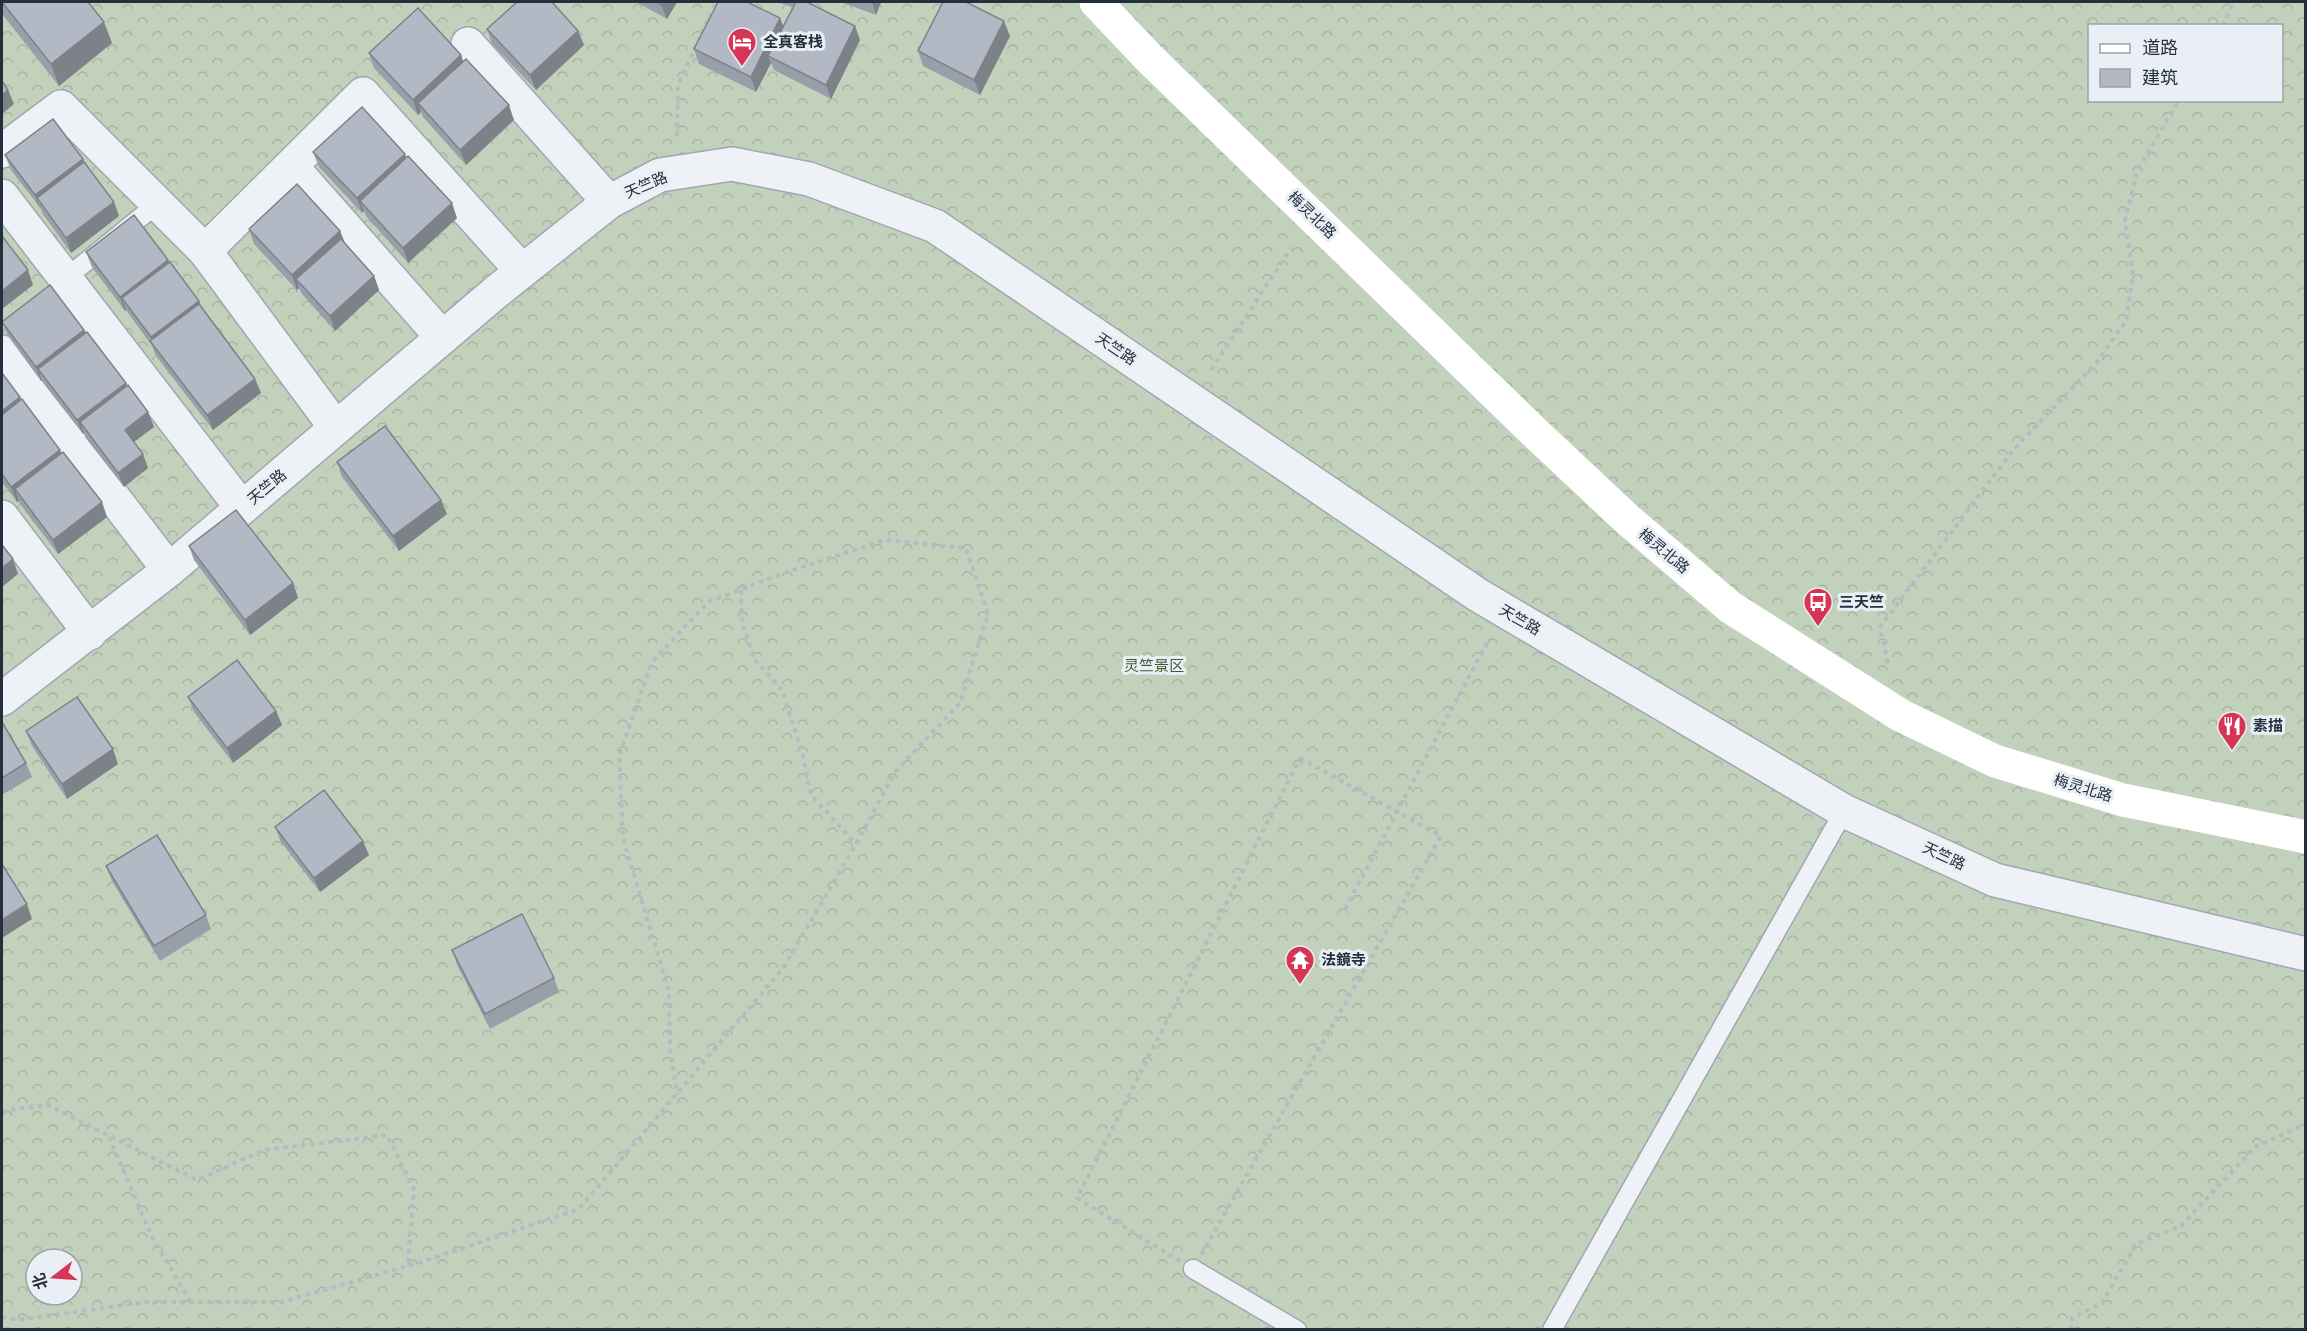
<svg xmlns="http://www.w3.org/2000/svg" width="2307" height="1331" viewBox="0 0 2307 1331" font-family="Rubik,'Noto Sans SC',sans-serif">
	<style>
		.forest { fill: url(#forest-crowns); fill-rule: evenodd }
		.lines { fill: none; stroke-linecap: round; stroke-linejoin: round }
		.lane-casing { stroke: #a0a7b1; stroke-width: 21 }
		.street-casing { stroke: #a0a7b1; stroke-width: 36 }
		.path { stroke: #b5bbc2; stroke-width: 4; stroke-dasharray: 4.5 4.5; stroke-linecap: butt }
		.lane { stroke: #eef1f5; stroke-width: 18 }
		.street { stroke: #eef1f5; stroke-width: 33 }
		.secondary { stroke: #fff; stroke-width: 33 }
		.wall { fill: #999fa9 }
		.shaded-wall { fill: #7d8289 }
		.building { fill: #b2b9c4; stroke: #7d8289; stroke-width: 1.5 }
		.labels { text-anchor: middle; stroke-width: 6; stroke-linejoin: round; paint-order: stroke }
		.poi-label { font-size: 15px; font-weight: bold; fill: #242f3e; stroke: #eaeff5; text-anchor: start }
		.street-label { font-size: 15px; fill: #242f3e; stroke: #eaeff5 }
		.park-label { font-size: 15px; fill: #3a5a30; stroke: #eaeff5 }
	</style>
	<defs>
		<pattern id="forest-crowns" width="20" height="18" patternUnits="userSpaceOnUse" patternTransform="scale(1.5)"><rect width="20" height="18" fill="#c2d1bb"/><path d="M2 6a3 3 0 1 1 6 0M12 15a3 3 0 1 1 6 0" fill="none" stroke="#a7b4a2"/></pattern>
	</defs>
	<rect width="100%" height="100%" fill="#dbe0e7"/>
	<!-- forest -->
	<path class="forest" d="M2,2H2305V1329L2,1330ZM2090,26H2282V100H2090ZM36,1259H72V1295H36Z"/>
	<g class="lines">
		<!-- lane casing -->
		<g class="lane-casing">
			<g id="lane">
				<path d="M60,283L157,204"/>
				<path d="M1193,1269L1297,1330"/>
				<path d="M1552,1330L1844,811"/>
			</g>
		</g>
		<!-- street casing -->
		<g class="street-casing">
			<g id="street">
				<path d="M468,44L609,202"/>
				<path d="M2,151L61,107L205,251L363,94L522,271"/>
				<path d="M291,166L442,337"/>
				<path d="M2,196L242,508"/>
				<path d="M205,251L336,428"/>
				<path d="M2,352L169,570"/>
				<path d="M2,517L90,633"/>
				<path d="M2,699L169,570L496,292L609,202L660,175L732,164L809,179L935,226L1478,595L1844,811L1995,880L2306,954"/>
			</g>
		</g>
		<!-- path -->
		<g class="path">
			<path d="M2223,26L2233,2"/>
			<path d="M677,136L678,85L716,2"/>
			<path d="M1211,370L1291,248"/>
			<path d="M741,590L742,623L755,660L782,690L802,752L811,795L856,844"/>
			<path d="M1888,663L1880,627L2014,449L2097,362L2126,321L2133,275L2125,220L2137,171L2179,100"/>
			<path d="M1300,758L1441,836L1193,1269L1077,1198Z"/>
			<path d="M1345,909L1487,643"/>
			<path d="M2,1111L48,1105L197,1180L264,1150L387,1135L414,1189L408,1266"/>
			<path d="M109,1137L152,1237L190,1301"/>
			<path d="M2,1317L18,1320L146,1302H281L418,1263L579,1209L784,967L856,844L895,772L960,703L988,614L966,548L885,540L781,574L708,602L652,662L619,756L623,838L669,992L670,1048L677,1095"/>
			<path d="M2071,1330L2072,1318L2102,1303L2136,1244L2181,1226L2255,1147L2306,1124"/>
		</g>
		<!-- lane -->
		<use href="#lane" class="lane"/>
		<!-- street -->
		<use href="#street" class="street"/>
		<!-- secondary -->
		<path class="secondary" d="M1096,2L1148,57L1531,429L1628,520L1730,607L1900,715L1995,761L2123,800L2306,837"/>
	</g>
	<!-- wall -->
	<g class="wall">
		<path d="M2,2L112,43L59,86L2,14Z"/>
		<path d="M636,2H677L667,19Z"/>
		<path d="M777,2H807L860,40L831,99L774,70L771,63L756,92L699,64L694,49L783,26L793,7Z"/>
		<path d="M841,2H881L876,15Z"/>
		<path d="M487,29L578,31L584,45L536,90L492,44Z"/>
		<path d="M1010,36L980,95L923,66L918,51Z"/>
		<path d="M369,53L461,55L463,61L514,120L466,165L423,117L421,112L418,115L374,68Z"/>
		<path d="M313,152L406,158L457,218L408,263L366,216L364,211L362,213L319,167Z"/>
		<path d="M5,155L83,159L85,162L119,216L71,253L42,213L41,209L11,170Z"/>
		<path d="M249,229L340,231L345,243L374,276L379,290L335,331L302,294L299,288L297,290L254,244Z"/>
		<path d="M86,252L168,260L202,308L255,379L261,393L213,430L156,356L152,346L126,310L125,311L92,267Z"/>
		<path d="M2,322L84,330L86,333L148,412L154,427L134,442L148,468L124,487L85,437L84,433L83,434L44,384L42,381H41L8,336Z"/>
		<path d="M2,373L61,453L107,517L58,554L20,504L19,501L17,502L2,482Z"/>
		<path d="M337,462L441,500L447,514L399,551L342,477Z"/>
		<path d="M189,546L293,583L298,598L250,635L194,560Z"/>
		<path d="M188,697L276,711L282,725L233,763L194,712Z"/>
		<path d="M2,722L26,763L32,777L2,795Z"/>
		<path d="M26,731L118,764L67,799L32,746Z"/>
		<path d="M275,827L369,855L320,892L281,842Z"/>
		<path d="M106,866L206,915L211,929L160,961L112,881Z"/>
		<path d="M452,950L554,978L559,992L490,1029L457,965Z"/>
	</g>
	<!-- shaded-wall -->
	<g class="shaded-wall">
		<path d="M663,2H677L667,19L661,5Z"/>
		<path d="M872,2H881L876,15Z"/>
		<path d="M780,18L786,33L768,56L771,63L756,92L751,77Z"/>
		<path d="M1004,21L1010,36L980,95L974,80Z"/>
		<path d="M104,22L112,43L59,86L51,64Z"/>
		<path d="M855,26L860,40L831,99L826,85Z"/>
		<path d="M578,31L584,45L536,90L530,75Z"/>
		<path d="M461,55L466,70L418,103L421,112L418,115L413,100Z"/>
		<path d="M8,90L14,104L2,114V95Z"/>
		<path d="M509,105L514,120L466,165L460,150Z"/>
		<path d="M405,154L410,168L360,201L364,211L362,213L357,198Z"/>
		<path d="M83,159L89,173L37,198L40,210L35,195Z"/>
		<path d="M114,202L119,216L71,253L66,238Z"/>
		<path d="M452,203L457,218L408,263L403,248Z"/>
		<path d="M340,231L346,246L296,279L299,288L297,290L292,275Z"/>
		<path d="M168,260L174,274L122,298L126,310L125,311L120,297Z"/>
		<path d="M28,270L33,285L2,309V291Z"/>
		<path d="M374,276L379,290L335,331L330,316Z"/>
		<path d="M199,301L204,315L155,347L151,337Z"/>
		<path d="M84,330L90,344L38,369L42,381H41L36,367Z"/>
		<path d="M255,379L261,393L213,430L207,415Z"/>
		<path d="M126,383L131,397L80,422L84,433L83,434L77,420Z"/>
		<path d="M20,397L25,411L2,429V411Z"/>
		<path d="M148,412L154,427L131,444L125,430Z"/>
		<path d="M60,450L66,465L15,489L19,501L17,502L11,487Z"/>
		<path d="M143,454L148,468L124,487L118,473Z"/>
		<path d="M441,500L447,514L399,551L393,536Z"/>
		<path d="M102,502L107,517L58,554L53,540Z"/>
		<path d="M13,559L18,574L2,587V568Z"/>
		<path d="M293,583L298,598L250,635L245,620Z"/>
		<path d="M276,711L282,725L233,763L227,748Z"/>
		<path d="M113,749L118,764L67,799L62,784Z"/>
		<path d="M363,841L369,855L320,892L314,878Z"/>
		<path d="M27,904L32,919L2,938V920Z"/>
	</g>
	<!-- building -->
	<g class="building">
		<path d="M2,2H88L104,22L51,64Z"/>
		<path d="M517,2H552L578,31L530,75L487,29Z"/>
		<path d="M656,2H663L661,5Z"/>
		<path d="M718,2H747L780,18L751,77L694,49Z"/>
		<path d="M796,2H807L855,26L826,85L768,56Z"/>
		<path d="M943,2H966L1004,21L974,80L918,51Z"/>
		<path d="M418,8L461,55L413,100L369,53Z"/>
		<path d="M466,59L509,105L460,150L418,103Z"/>
		<path d="M2,81L8,90L2,95Z"/>
		<path d="M362,107L405,154L357,198L313,152Z"/>
		<path d="M53,119L83,159L35,195L5,155Z"/>
		<path d="M408,156L452,203L403,248L360,201Z"/>
		<path d="M84,162L114,202L66,238L37,198Z"/>
		<path d="M297,184L340,231L292,275L249,229Z"/>
		<path d="M134,215L168,260L120,297L86,252Z"/>
		<path d="M2,236L28,270L2,291Z"/>
		<path d="M341,239L374,276L330,316L296,279Z"/>
		<path d="M170,262L199,301L151,337L122,298Z"/>
		<path d="M50,285L84,330L36,367L2,322Z"/>
		<path d="M199,304L255,379L207,415L150,341Z"/>
		<path d="M87,332L126,383L77,420L38,369Z"/>
		<path d="M2,373L20,397L2,411Z"/>
		<path d="M128,385L148,412L125,430L143,454L118,473L80,422Z"/>
		<path d="M22,399L60,450L11,487L2,474V415Z"/>
		<path d="M385,426L441,500L393,536L337,462Z"/>
		<path d="M63,452L102,502L53,540L15,489Z"/>
		<path d="M236,510L293,583L245,620L189,546Z"/>
		<path d="M2,545L13,559L2,568Z"/>
		<path d="M237,660L276,711L227,748L188,697Z"/>
		<path d="M77,697L113,749L62,784L26,731Z"/>
		<path d="M2,722L26,763L2,778Z"/>
		<path d="M324,790L363,841L314,878L275,827Z"/>
		<path d="M157,835L206,915L154,946L106,866Z"/>
		<path d="M2,864L27,904L2,920Z"/>
		<path d="M522,914L554,978L485,1014L452,950Z"/>
	</g>
	<!-- icons -->
	<defs>
		<g id="hotel-pin" transform="scale(1.5)"><path d="M0 17L-7.5 6A9.5 9.5 0 1 1 7.5 6Z" fill="#d73555" stroke="#eaeff5"/><path d="M-6-4.5h1.5V1H6V5H4.5V3h-9V5H-6ZM-4 0a1.8 1.8 0 1 1 3.6 0ZM.5 0V-2.5h3Q6-2.5 6 0Z" fill="#fff"/></g>
		<g id="bus-pin" transform="scale(1.5)"><path d="M0 17L-7.5 6A9.5 9.5 0 1 1 7.5 6Z" fill="#d73555" stroke="#eaeff5"/><path d="M-5-6H5V4H4V6H2V4H-2V6H-4V4H-5ZM-3.5-4V0h7V-4ZM-3.5 1.2v1.5H-2V1.2ZM2 1.2v1.5H3.5V1.2Z" fill="#fff"/></g>
		<g id="restaurant-pin" transform="scale(1.5)"><path d="M0 17L-7.5 6A9.5 9.5 0 1 1 7.5 6Z" fill="#d73555" stroke="#eaeff5"/><path d="M-5-6h1v4h1v-4h1v4h1v-4h1v5L-1.5 .5V6h-2V.5L-5-1ZM5-6V6H3V1.5H1.5Q1.5-4 5-6Z" fill="#fff"/></g>
		<g id="temple-pin" transform="scale(1.5)"><path d="M0 17L-7.5 6A9.5 9.5 0 1 1 7.5 6Z" fill="#d73555" stroke="#eaeff5"/><path d="M0-6L5-2H3V0L6.5 2.5H4V6H1.5V3h-3V6H-4V2.5H-6.5L-3 0V-2H-5Z" fill="#fff"/></g>
	</defs>
	<g fill-rule="evenodd">
		<use href="#hotel-pin" x="742" y="42"/>
		<use href="#bus-pin" x="1818" y="602"/>
		<use href="#restaurant-pin" x="2232" y="726"/>
		<use href="#temple-pin" x="1300" y="960"/>
	</g>
	<g class="labels">
		<!-- poi labels -->
		<g class="poi-label">
			<text x="763" y="47">全真客栈</text>
			<text x="1839" y="607">三天竺</text>
			<text x="2253" y="731">素描</text>
			<text x="1321" y="965">法鏡寺</text>
		</g>
		<!-- street labels -->
		<g class="street-label">
			<text transform="translate(646 185) rotate(-23)" y="5">天竺路</text>
			<text transform="translate(1312 215) rotate(44)" y="5">梅灵北路</text>
			<text transform="translate(1116 349) rotate(34)" y="5">天竺路</text>
			<text transform="translate(267 487) rotate(-40)" y="5">天竺路</text>
			<text transform="translate(1664 551) rotate(40)" y="5">梅灵北路</text>
			<text transform="translate(1520 620) rotate(30)" y="5">天竺路</text>
			<text transform="translate(2083 788) rotate(17)" y="5">梅灵北路</text>
			<text transform="translate(1944 856) rotate(25)" y="5">天竺路</text>
		</g>
		<!-- park labels -->
		<g class="park-label">
			<text x="1154" y="671">灵竺景区</text>
		</g>
	</g>
	<!-- border -->
	<rect width="2307" height="1331" fill="none" stroke="#242f3e" stroke-width="6"/>
	<!-- legend -->
	<rect x="2088" y="24" width="195" height="78" fill="#eaeff5" stroke="#9ba2ac" stroke-width="1.5"/>
	<rect x="2100" y="44" width="30" height="9" fill="#ffffff" stroke="#9ba2ac" stroke-width="1.5"/>
	<text x="2142" y="54" font-size="18" fill="#242f3e">道路</text>
	<rect x="2100" y="69" width="30" height="18" fill="#b2b9c4" stroke="#9ba2ac" stroke-width="1.5"/>
	<text x="2142" y="84" font-size="18" fill="#242f3e">建筑</text>
	<!-- north arrow -->
	<g transform="translate(54 1277) rotate(253)"><circle r="28" fill="#eaeff5" stroke="#9ba2ac" stroke-width="1.5"/>
	<path d="M0-4.5L10 22L0 15L-10 22Z" fill="#d73555"/>
	<text y="-9" font-size="16" font-weight="bold" text-anchor="middle" fill="#242f3e">北</text>
	</g>
</svg>
